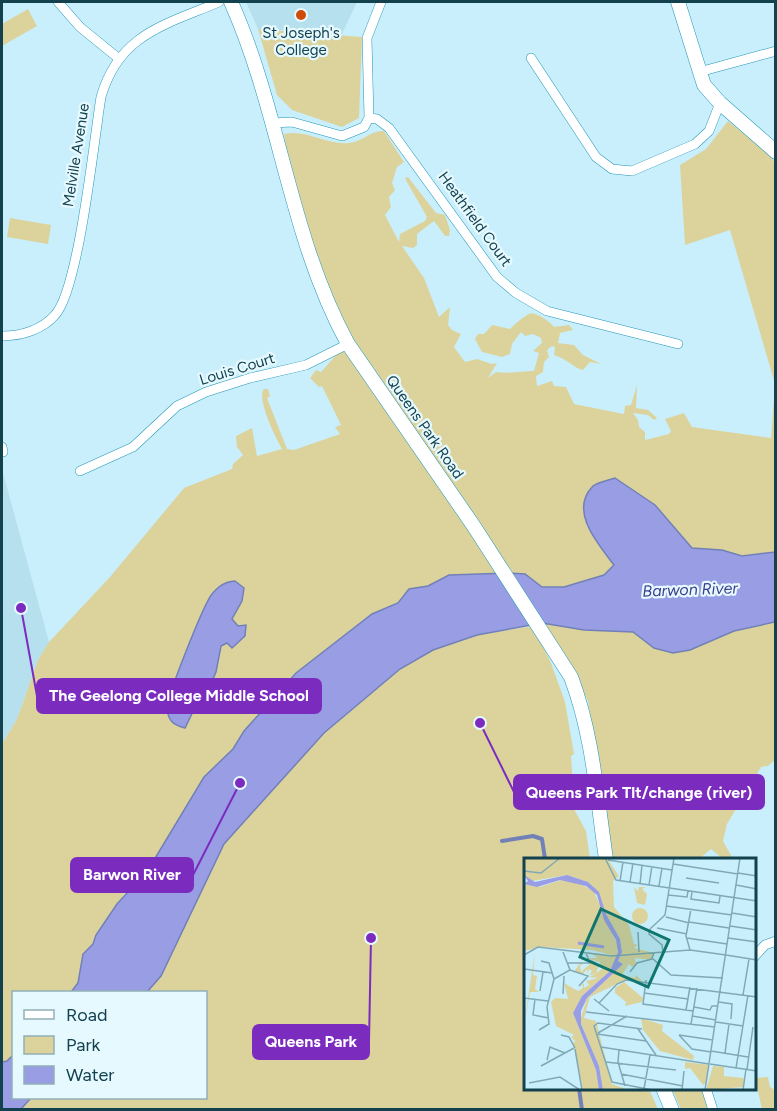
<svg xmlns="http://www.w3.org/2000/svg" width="777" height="1111" viewBox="0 0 777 1111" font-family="Figtree,sans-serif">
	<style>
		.built { fill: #b7e0ee }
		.green { fill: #dcd39c }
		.water { fill: #999de4; stroke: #7181b7; stroke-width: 1.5 }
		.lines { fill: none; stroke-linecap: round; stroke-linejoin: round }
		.stream { stroke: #7181b7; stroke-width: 4 }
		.street-casing { stroke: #2397b6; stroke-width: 10 }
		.secondary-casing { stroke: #2397b6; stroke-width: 15 }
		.street { stroke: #fff; stroke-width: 9 }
		.secondary { stroke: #fff; stroke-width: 14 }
		.poi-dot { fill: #d04b06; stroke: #e6f9ff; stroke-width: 2 }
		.labels { text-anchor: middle; stroke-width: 4.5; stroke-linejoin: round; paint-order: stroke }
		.poi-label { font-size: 15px; fill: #13414e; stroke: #e6f9ff }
		.street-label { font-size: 15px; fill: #13414e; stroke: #e6f9ff }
		.water-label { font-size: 16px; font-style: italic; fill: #3f3c8f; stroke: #e6f9ff }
		.inset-river { fill: none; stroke: #999de4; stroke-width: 3 }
		.inset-road { fill: none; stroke: #80a9b6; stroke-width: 1.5 }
		.view { fill: #0f766e; fill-opacity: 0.15; stroke: #0f766e; stroke-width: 3 }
		.inset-edge { fill: none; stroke: #13414e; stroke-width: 3 }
		.leader { fill: none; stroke: #7b2cbf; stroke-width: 2 }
		.callout-dot { fill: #7b2cbf; stroke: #e6f9ff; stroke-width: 2 }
		.callout { fill: #7b2cbf; stroke: #7b2cbf; stroke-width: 2 }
		.callout-label { font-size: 16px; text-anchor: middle; font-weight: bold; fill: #fff }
	</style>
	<rect width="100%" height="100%" fill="#c9effc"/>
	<!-- built -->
	<g class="built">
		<path d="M246,2H357L342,34L258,29Z"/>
		<path d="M2,469L49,642L38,660L17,719L2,744Z"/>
	</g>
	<!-- green -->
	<g class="green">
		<path d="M28,9L37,26L2,46V24Z"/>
		<path d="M258,29L362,37L359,118L342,127L292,110L277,95Z"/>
		<path d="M728,121L770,155L776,165L775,552L742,556L722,550L692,548L655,505L586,525L614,566L604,575L564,587H542L525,574L509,573L449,575L428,586L409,589L399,603L371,614L296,673L244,731L233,749L204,777L148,870L125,893L96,935L93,944L83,954L78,983L72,992H14L13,1055L7,1061L2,1062V744L17,719L38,660L49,642L110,577L184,488L232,469L233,464L243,455L237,447L236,436L252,428L257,456L282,449C275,437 256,398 264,389H268L270,396L267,398L287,449L294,450L340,434L335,427L341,425L322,386L319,387L310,378L316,370L321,372L344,346L297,214L284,134C306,129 326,145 349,143C362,142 371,130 384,131L404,162L397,167L392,183L395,190L389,197L391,207L385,215L399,242L400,234L425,221L427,217L407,182L405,178L408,177L436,213L445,215L450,230L449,236H445L434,221L417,234V245L413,248L402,246L424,278L439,317L450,307L448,325L452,330L461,334L454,347L465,362L477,359L492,364L497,363L488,378L496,372C508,374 521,371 534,371L539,353L533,351L542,343L541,338L533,334L525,336L521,332L512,344L510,354L502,357L482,352L475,339L478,334H484L492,325L510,329C514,325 524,316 529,314C535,311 551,322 554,327L569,325L573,330L560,333L558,343L574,345L583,355L601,364L590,362L583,370C574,368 567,359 554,355L555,347L552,346L547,350L549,357L544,362L543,372L536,376L537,386L552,381L554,386L566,387L574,404L624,414L625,406L631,405L637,385L636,408L648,410L657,418L654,420L648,415L633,413L638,420L639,427L645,432V440L669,434L671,431L665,419L684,413L692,427L771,438L775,384L730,230L685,245L680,165L706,149Z"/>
		<path d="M10,218L51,225L48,244L7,237Z"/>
		<path d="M775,622V760L768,766L761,767L727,824L723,841L733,859H723L711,849L699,859H611L588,701L567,657L542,623L584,630L633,632L654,648L690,650L734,631Z"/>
		<path d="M533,626L551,663L565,702L574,754L571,756L575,811L586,831L590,859H525V1088L649,1089L658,1109L21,1110L31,1098H206V992H147L161,976L224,844L324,733L400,669L433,650L477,635Z"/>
		<path d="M768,1077L770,1087L775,1090V1109H762L755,1078Z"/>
		<path d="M672,1089H701L709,1109H681Z"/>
	</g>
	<!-- water -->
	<g class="water">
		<path d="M615,478L655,505L692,548L722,550L742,556L775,552V622L734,631L690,650L673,653L654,648L633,632L584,630L542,623L477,635L433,650L400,669L324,733L224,844L161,976L147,992H71L78,983L83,954L93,944L96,935L117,904L148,870L204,777L233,749L244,731L296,673L372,614L398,603L409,589L428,586L449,575L509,573L525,574L542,587H564L604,575L614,565C599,545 568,511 593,486C598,482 609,480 615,478Z"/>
		<path d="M235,581L244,588L242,601L232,619L238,626L246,625L245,636L232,648L227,643L221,646L216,672L210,686L201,695L185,728C174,725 169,722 167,710C165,700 204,604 212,594C219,586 224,582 235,581Z"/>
		<path d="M13,1055L14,1098H31L21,1109H2V1062L7,1061Z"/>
	</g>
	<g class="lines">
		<!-- stream -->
		<g class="stream">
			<path d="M502,841L533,836L542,839L545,859"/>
			<path d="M579,1088L582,1110"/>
		</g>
		<!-- street casing -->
		<g class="street-casing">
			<g id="street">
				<path d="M58,2L80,27L118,58"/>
				<path d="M531,58L596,157L612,169L632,171L695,144L709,131L720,103"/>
				<path d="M699,72L776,51"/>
				<path d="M369,118L377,119L389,128L497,277L516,293L547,311L678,344"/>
				<path d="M273,123L292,122L342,136L364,127L369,118L367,38L381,2"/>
				<path d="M2,336C21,336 42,330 55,315C79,289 94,139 101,97C119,34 165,25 219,2"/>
				<path d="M2,447L3,452"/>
				<path d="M80,471L133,447L177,406L206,392L250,378L306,365L348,344"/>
				<path d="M754,957L765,945L776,941"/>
				<path d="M706,1088L713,1110"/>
			</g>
		</g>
		<!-- secondary casing -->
		<g class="secondary-casing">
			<g id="secondary">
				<path d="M231,2C281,114 289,236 348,344L473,525L571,677C593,735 597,798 606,859"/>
				<path d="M678,2L704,85L720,103L776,152"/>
				<path d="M663,1088L672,1110"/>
			</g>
		</g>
		<!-- street -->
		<use href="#street" class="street"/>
		<!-- secondary -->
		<use href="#secondary" class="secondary"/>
	</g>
	<!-- markers -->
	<circle class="poi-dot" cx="301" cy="15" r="6"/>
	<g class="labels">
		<!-- poi labels -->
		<g class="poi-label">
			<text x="301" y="38">St Joseph's<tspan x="301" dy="17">College</tspan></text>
		</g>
		<!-- street labels -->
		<g class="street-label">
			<text transform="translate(76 155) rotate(-81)" y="5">Melville Avenue</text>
			<text transform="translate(475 219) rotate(54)" y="5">Heathfield Court</text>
			<text transform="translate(237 369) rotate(-17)" y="5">Louis Court</text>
			<text transform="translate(425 427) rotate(55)" y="5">Queens Park Road</text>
		</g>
		<!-- water labels -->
		<g class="water-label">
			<text transform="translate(690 589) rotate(-2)" y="6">Barwon River</text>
		</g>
	</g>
	<!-- overview -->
	<g transform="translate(524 858)">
		<rect width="232" height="232" fill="#c9effc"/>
		<path d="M0,0H83L95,18L89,23L90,49L105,67L110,86L114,87L110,90L130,95L127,102L111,100L112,106L108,109L105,106L98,117L111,120L112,117L118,123L101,122L66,139L60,160L72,163L88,226L105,232H79L75,208L56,163L63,140L99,106L94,103L98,93L96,81L82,56L75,35L64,24L43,17L8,23L0,17ZM37,22L54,24L70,34L94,88L93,98L86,113L58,138L49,155L72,212L75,232H59L49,184H52L47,179L50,177L32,168L27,144L31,140L44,141L40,125L54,133L59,130L58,127L60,125V130L65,127L62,123L74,120L65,119L71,116L65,117L68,113L65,111L63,116V111L59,116L50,114L56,105L60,106L56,107L57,114L68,104L75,108L72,115L78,111L75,103L69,104L74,101L68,103L65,100H73L69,96L55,93L91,98L68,92L17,89L0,93V26L16,29ZM110,29L114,33L115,29H122L118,31L123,36L121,47L113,45ZM108 58a8 8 0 1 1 16 0a8 8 0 1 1-16 0ZM11,93L9,117L13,118L11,131L15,134H6L0,167ZM100,124L119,140L118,144L101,148L102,144L91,135V130ZM117,160L139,167L138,173L170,198L169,202L136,193L119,172ZM161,204L185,207L182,225L179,227L166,210L161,211ZM189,208L200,209V218L220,220L219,229L182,232Z" fill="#dcd39c"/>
		<path d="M0,17L11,24L43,17L64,24L75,34L82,56L96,81L98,94L94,103L99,106L63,140L57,153V166L75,208L79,232H75L72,212L49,155L58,138L86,113L94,94L92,82L80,62L73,37L62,28L36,22L13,29L0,26L4,23Z" fill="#999de4"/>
		<path class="inset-river" d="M54,85L80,89"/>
		<path class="inset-road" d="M81,0L92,22L233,43M84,2L148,12M149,6L214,16M0,13L17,15L36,0M214,15L233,18M162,20L195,25M96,23L99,4M106,24L109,5M116,26L118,7M125,27L128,8M212,27L233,31M135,28L138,10M168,34L167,41L195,45L196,38M144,37L163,39L164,33M142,48L208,57M208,55L233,59M142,59L165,65M165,64L205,70M206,68L233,72M133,70L163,76M126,71L141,57L150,0M126,71L125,76L138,87L139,94M114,74L115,94M163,80L203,86M204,80L233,84M166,92L162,78L167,51M130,95L128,100L147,117L199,120M0,97L14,89L88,98L166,92L202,97M202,97L233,102M44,105H66L62,95M0,111L28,115M46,112L64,118L55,128M106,114L113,105L128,101M30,121L46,112L39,94M122,122L119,146L169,153M16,133L19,114M120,135L164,141M39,136L40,118M219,137L225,101M0,140L24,143M11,141L9,157L25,160M70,141L85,153M195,144L208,146L207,161M75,145L93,126L102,122L233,139M170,149L186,152L188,148H194M162,152L166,129M62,154L191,169M168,158L192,162M192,164L219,168M167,166L173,130M114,171L132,197M118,171L74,165L70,168L88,224L128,232M15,172L25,166L23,149L30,121L25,105L17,103M74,175L103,158M73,176L122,183M37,177L45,179L51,190M155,177L168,191L187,194M155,177L189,182M77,189L185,206M51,191L58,232M95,192L94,204L101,228M187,193L224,199M201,195L205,166M23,202L26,189L41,195M82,204L152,212M186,206L233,213M17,208L50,190M212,210L224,137M223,211L229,169M97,216L159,228M5,225L36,219L56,232M120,231L126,197M158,232L160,213M181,232L216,0M219,232L222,211"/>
		<path class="view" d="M77,51L145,82L124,129L56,99Z"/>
		<rect width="232" height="232" class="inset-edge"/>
	</g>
	<!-- callouts -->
	<path class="leader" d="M21 608L37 696M480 723L514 792M240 783L193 875M371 938L369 1042"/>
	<g class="callout-dot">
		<circle cx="21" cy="608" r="6"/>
		<circle cx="480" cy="723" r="6"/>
		<circle cx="240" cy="783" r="6"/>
		<circle cx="371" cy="938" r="6"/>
	</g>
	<g class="callout">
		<rect x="37" y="679" width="284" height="34" rx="6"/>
		<rect x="514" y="775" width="250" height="34" rx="6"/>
		<rect x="71" y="858" width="122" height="34" rx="6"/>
		<rect x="253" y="1025" width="116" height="34" rx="6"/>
	</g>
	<g class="callout-label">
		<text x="179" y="701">The Geelong College Middle School</text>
		<text x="639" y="798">Queens Park Tlt/change (river)</text>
		<text x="132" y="880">Barwon River</text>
		<text x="311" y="1047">Queens Park</text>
	</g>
	<!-- border -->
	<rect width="777" height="1111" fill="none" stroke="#13414e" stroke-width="6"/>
	<!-- legend -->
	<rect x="12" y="991" width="195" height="108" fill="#e6f9ff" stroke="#92afb8" stroke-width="1.5"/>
	<rect x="24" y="1010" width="30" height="9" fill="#ffffff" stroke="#92afb8" stroke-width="1.5"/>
	<text x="66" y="1021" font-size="18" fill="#13414e">Road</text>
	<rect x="24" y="1036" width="30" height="18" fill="#dcd39c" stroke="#92afb8" stroke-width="1.5"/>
	<text x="66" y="1051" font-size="18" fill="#13414e">Park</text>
	<rect x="24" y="1066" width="30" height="18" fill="#999de4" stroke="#92afb8" stroke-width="1.5"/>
	<text x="66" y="1081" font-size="18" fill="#13414e">Water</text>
</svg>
